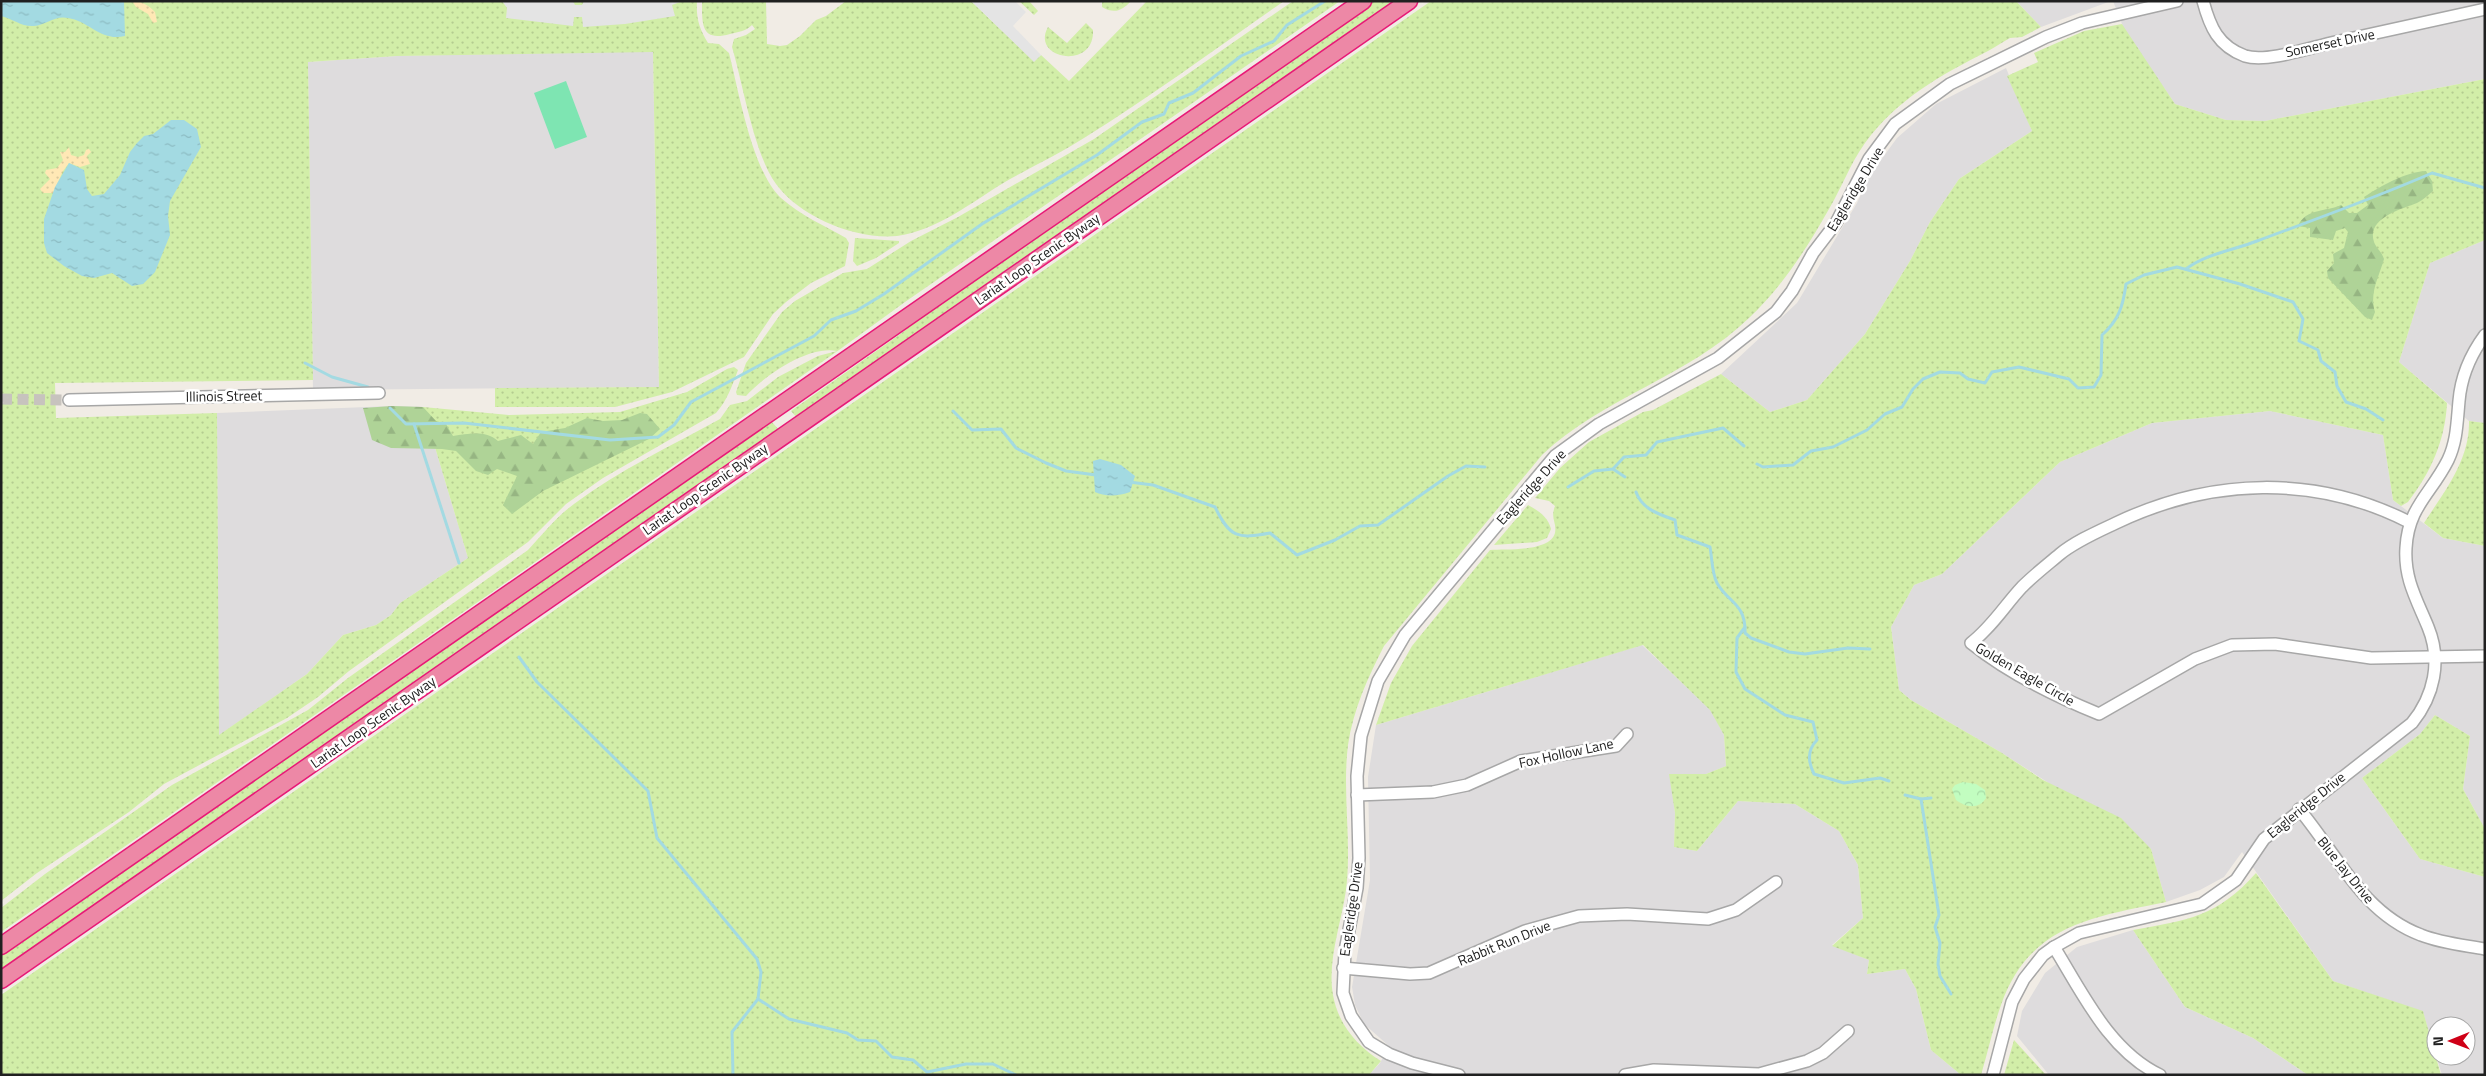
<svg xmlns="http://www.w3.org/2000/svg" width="2486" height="1076" viewBox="0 0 2486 1076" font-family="'Titillium Web',sans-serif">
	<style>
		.residential { fill: #dedcdd }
		.grass { fill: url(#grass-dots) }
		.forest { fill: url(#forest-firs) }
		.sand { fill: url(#sand-dots) }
		.park { fill: url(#park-crowns) }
		.pitch { fill: #7ee5b2 }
		.parking { fill: #e4e4e4 }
		.water { fill: url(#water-ripples) }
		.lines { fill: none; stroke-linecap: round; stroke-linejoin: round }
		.stream { stroke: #a3dae2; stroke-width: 3 }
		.minor-tunnel { stroke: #c7c3be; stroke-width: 11; stroke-dasharray: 11 5.5; stroke-linecap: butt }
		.minor-casing { stroke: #a7a7a7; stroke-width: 14 }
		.highway-casing { stroke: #e81977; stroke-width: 19 }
		.minor { stroke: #fff; stroke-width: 11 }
		.highway { stroke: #ed88a6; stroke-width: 16 }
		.labels { text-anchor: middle; stroke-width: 5; stroke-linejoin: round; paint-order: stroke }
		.street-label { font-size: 14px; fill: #202020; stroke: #fff }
	</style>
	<defs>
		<pattern id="grass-dots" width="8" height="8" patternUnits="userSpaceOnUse" patternTransform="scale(1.25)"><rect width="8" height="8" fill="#d2eea8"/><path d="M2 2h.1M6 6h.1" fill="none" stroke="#b4cc90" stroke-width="1.8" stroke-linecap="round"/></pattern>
		<pattern id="forest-firs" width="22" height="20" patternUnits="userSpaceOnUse" patternTransform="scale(1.25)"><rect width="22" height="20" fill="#afd397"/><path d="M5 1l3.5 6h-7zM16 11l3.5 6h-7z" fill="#96b582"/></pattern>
		<pattern id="sand-dots" width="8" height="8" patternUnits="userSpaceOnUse" patternTransform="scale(1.25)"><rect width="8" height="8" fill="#ffe8b5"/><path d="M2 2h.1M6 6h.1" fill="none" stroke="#dac79b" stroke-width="1.8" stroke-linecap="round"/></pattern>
		<pattern id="park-crowns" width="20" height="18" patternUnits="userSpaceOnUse" patternTransform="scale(1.25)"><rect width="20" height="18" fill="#c2fdc0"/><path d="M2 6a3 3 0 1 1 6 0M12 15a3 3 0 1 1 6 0" fill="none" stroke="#a6d9a5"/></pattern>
		<pattern id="water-ripples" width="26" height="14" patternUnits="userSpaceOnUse" patternTransform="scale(1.25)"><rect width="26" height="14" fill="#a3dae2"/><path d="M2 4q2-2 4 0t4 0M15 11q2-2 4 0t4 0" fill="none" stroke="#8cbbc2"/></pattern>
	</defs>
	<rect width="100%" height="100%" fill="#f1ece5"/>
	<!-- residential -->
	<g class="residential">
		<path d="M2016,1H2111L2041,27Z"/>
		<path d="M2113,1H2485V79L2265,121L2226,120L2175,104L2124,29Z"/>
		<path d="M653,51L659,387L313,390L308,62L397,56Z"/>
		<path d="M2006,68L2032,131L1959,179L1930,222L1910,261L1865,334L1807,400L1770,412L1721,374L1797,303L1857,203L1870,175L1897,138L1936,104Z"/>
		<path d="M2485,240V423L2469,421L2399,362L2430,263Z"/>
		<path d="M392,406L423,407L468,558L400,603L391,615L376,625L343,635L307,674L218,736L217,413Z"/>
		<path d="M2270,411L2383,435L2393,500L2443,538L2485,546V829L2463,789L2470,736L2435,715L2420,734L2362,778L2420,859L2485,877V1075H2442L2436,1056H2466V1026H2436V1055L2423,1012L2333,981L2242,852L2224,877L2200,890L2166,902L2151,849L2002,753L1911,700L1899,690L1891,627L1914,585L1942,574L2060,462L2152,423Z"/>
		<path d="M1642,645L1711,710L1724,735L1726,766L1706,774H1670L1675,813L1674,847L1697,851L1738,801L1795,804L1839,831L1858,865L1863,918L1832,945L1869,960L1867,974L1905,969L1916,989L1931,1050L1961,1075H1369L1380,1063L1389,1046L1364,1024L1355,1005L1352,987L1370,880L1368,777L1376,725Z"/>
		<path d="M2133,930L2185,1007L2253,1038L2308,1075H2049L2017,1036L2022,1011L2045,973L2077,947Z"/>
	</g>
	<!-- grass -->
	<g class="grass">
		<path d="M1,1H697C696,18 699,28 708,43L719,44L729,53C739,92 752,171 781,198C800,215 825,226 846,238L849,243L845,266L811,283L786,302L773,314L744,357L672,392L615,407H495V388L659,387L653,52L397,56L308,62L313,380L55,383L56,418L217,413L219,735L307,674L343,635L376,625L391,615L400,603L468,558L423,407L509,415L620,412L687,392L727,369L734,367L738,370C732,386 727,401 716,413L603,478L566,504L528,542L349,671L318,697L287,718L164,784L129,812L37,873L1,901Z"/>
		<path d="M702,1H766L767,44L780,46L787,45L800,36L816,20L826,16L846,1H971L1034,61L1041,55L1069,81L1147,1H1284C1218,47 1153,95 1084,138C1059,154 1031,167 1005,182C972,202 936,231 897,236C856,240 800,217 776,184C754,154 743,84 732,47L734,39L746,35L755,29L752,25C746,31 739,32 730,34C701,42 702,25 702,1Z"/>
		<path d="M1019,1H1029L1038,11L1034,15Z"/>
		<path d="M1102,1H1131C1122,11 1114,14 1102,7Z"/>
		<path d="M1293,1H1340L905,302L839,350L498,588L1,932V908L45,874L172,785L308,710L348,678L528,550C543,534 556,517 574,504C619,470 671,446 720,419L730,405L747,401L778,377L818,356L837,351C809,345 765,375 746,396L737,395L736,392L746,363L782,312L795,301L843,273L867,269L911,241L958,217L1094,139Z"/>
		<path d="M1372,1H1399L798,419L791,411L899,335L936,306Z"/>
		<path d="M1431,1H2016L2041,27L2022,37L2010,38C2002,42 1996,47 1988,51C1941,75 1897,99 1865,143C1850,164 1842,187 1829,209C1807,248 1782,287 1749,318C1688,377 1603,397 1542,455L1384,646C1368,677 1353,710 1348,745C1342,793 1352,842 1346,890C1341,924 1327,961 1333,995C1338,1024 1357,1046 1381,1061L1369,1075H1V995Z"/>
		<path d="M1086,23L1093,30C1095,71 1030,59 1048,27L1067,43Z"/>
		<path d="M2122,24L2175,104L2226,120L2265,121L2485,79V240L2430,263L2399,362L2447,403C2445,441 2431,472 2408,502L2401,506L2393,500L2383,435L2270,411L2152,423L2060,462L1942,574L1914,585L1891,627L1899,690L1911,700L2002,753L2043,780L2121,818L2151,849L2166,902C2094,917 2029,924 2001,1005C1993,1027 1988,1052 1981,1075H1961L1931,1050L1916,989L1905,969L1867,974L1869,960L1832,946L1863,918L1858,865L1839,831L1795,804L1738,801L1697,851L1674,847L1675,813L1669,774H1706L1726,766L1724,735L1710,710L1643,645L1376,725L1391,683L1412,646L1490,550C1506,549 1550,552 1555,533C1557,522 1550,519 1555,506L1549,501L1535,498L1560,468L1589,442L1643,412L1653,410L1721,374L1770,412L1807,400L1865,334L1910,261L1930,222L1959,179L2032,131L2007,76L2038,62L2034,53L2084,31Z"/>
		<path d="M855,238L899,241V243L876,258L857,266L853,261Z"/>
		<path d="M771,421L780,431L1,973V954Z"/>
		<path d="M2469,421L2485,423V546L2443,538L2424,523C2444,492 2470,460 2469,421Z"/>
		<path d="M1528,505C1539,511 1548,517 1551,529L1547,538L1537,542L1494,545Z"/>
		<path d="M2435,715L2470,736L2463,789L2485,829V877L2420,859L2362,778L2420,734Z"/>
		<path d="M2256,873L2333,981L2423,1011L2441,1075H2308L2253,1038L2185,1007L2133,930C2188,920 2217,917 2256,873Z"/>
		<path d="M2014,1040L2046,1075H2004Z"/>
	</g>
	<!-- forest -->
	<g class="forest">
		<path d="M2426,171L2432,181L2433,191C2428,195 2423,200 2417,203C2402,209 2366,218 2374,242C2376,248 2382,252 2384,259C2379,277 2369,293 2375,312L2372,320L2365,317L2328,278L2327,271L2334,263L2333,254L2344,248L2348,232L2345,228L2336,231L2333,240L2310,237V228L2298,226C2306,208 2326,212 2341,205L2349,213H2357L2368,205L2364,197C2381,186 2405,172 2426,171Z"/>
		<path d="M392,406L423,407L436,421L446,424L453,436C469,434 485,430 498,441L521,435L533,444L541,432L565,428L587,418L603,421L622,420L640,413L647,414L660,429L649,439L543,491L512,514L503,505L517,476L497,469L488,475L476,471L456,451L442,449L391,448L372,440L363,408Z"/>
	</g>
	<!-- sand -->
	<g class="sand">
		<path d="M132,1C142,1 148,5 155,12L157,22L153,23L148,14L136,7Z"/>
		<path d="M69,147L71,155L78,157L84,155L86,150L89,149L91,152L87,156L90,164L80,167L69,163L63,171L53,193H43L40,189L50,179L45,173L46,170L57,168L63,160L60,152H65Z"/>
	</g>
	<!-- park -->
	<path class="park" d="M1963,782L1976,784L1985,790L1986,798C1979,810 1965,807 1956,800L1952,789L1955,785Z"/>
	<!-- pitch -->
	<path class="pitch" d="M566,81L587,137L555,149L534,93Z"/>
	<!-- parking -->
	<g class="parking">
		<path d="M502,1H573L575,5H582L584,1H683L672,5L675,16L625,24L583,27L582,17H574L573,26L506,18L507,8Z"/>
		<path d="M971,1H1015L1026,12L1013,26L1041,55L1034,62Z"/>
	</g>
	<!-- water -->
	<g class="water">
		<path d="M1,1H124L125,36C101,42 89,21 68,18C55,15 46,25 34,26C22,27 13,19 1,16Z"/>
		<path d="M171,120H184L197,129L201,147L170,201L168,216L170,235L155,272L143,284L132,286L112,273L94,278L82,276L64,266L47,253L44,243V219L55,187L69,163L84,170L87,189L92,196L104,194L120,175L130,152L137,143L144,136L153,134Z"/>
		<path d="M1100,459L1121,465L1135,476L1130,492C1119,496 1105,497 1095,492L1093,461Z"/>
	</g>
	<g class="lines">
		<!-- stream -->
		<g class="stream">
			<path d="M2186,269C2206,254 2234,250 2257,241C2316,219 2375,198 2432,173L2485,188"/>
			<path d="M305,363L332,377L368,387"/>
			<path d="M390,408L406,424L464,423L610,440L658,437L674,425L691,402L814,336L831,320L856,311L884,294L982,224L1097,155L1142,122L1164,114L1169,103L1193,93L1241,56L1274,41L1287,25L1325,1"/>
			<path d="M953,411L972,430L1001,429L1016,448L1046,463L1066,471L1096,475"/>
			<path d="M414,424L459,563"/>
			<path d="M1757,464L1763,467L1793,465L1811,451L1833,447L1867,430L1885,414L1902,407L1913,389L1923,379L1940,372L1960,373L1968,379L1985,383L1992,372L2019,367L2069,379L2078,388L2094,387L2101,375L2102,335C2119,320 2123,306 2126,284L2144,275L2177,267L2240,284L2293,302L2303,319L2299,341L2318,350L2321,361L2335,372L2337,386L2346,402L2366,409L2383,420"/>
			<path d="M1613,469L1625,477"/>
			<path d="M1129,482L1153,485L1215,507C1230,538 1238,539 1270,533L1297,555L1335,540L1360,526L1378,525L1448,476L1466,466L1485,467"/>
			<path d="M1568,487L1594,471L1613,469L1624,457L1646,455L1657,442L1723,428L1744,446"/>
			<path d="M1636,492C1642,509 1658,514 1675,520L1677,535L1710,547C1712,558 1712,574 1717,583C1728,603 1746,603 1745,633L1751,638L1789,652L1805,654L1848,648L1870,649"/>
			<path d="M1745,627L1737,638L1736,672L1745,689L1785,715L1813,722L1817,740C1807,750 1808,762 1814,774L1844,783L1880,778L1889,781"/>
			<path d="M519,657L537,682L648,791L657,838L757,959L761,972L758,999L789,1019L847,1033L858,1040L876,1041L892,1057L913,1060L927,1072L966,1064H993L1016,1075"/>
			<path d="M1905,795L1921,799L1931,798"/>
			<path d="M1921,799L1939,915L1935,927L1940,943L1938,964L1940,976L1951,994"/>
			<path d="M733,1075L732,1032L758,999"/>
		</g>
		<!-- minor-tunnel -->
		<path class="minor-tunnel" d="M1,399L69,400"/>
		<!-- minor casing -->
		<g class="minor-casing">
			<g id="minor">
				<path d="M2203,1C2210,27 2218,46 2245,56C2267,63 2312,47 2335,42C2385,31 2435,20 2485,9"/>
				<path d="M69,400L379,393"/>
				<path d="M2409,522C2315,474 2210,478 2116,523C2097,532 2076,541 2060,554C2047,565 2034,575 2022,587C2005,605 1992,627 1971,643C2008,673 2055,696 2099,714L2195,659L2232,645L2275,644L2371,658L2485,656"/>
				<path d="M1357,795L1433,792L1467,785L1521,761L1616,746L1627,734"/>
				<path d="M2299,809C2337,854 2362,913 2421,935C2441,943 2463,945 2485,949"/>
				<path d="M2054,947C2082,992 2109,1051 2160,1075"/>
				<path d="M1343,968L1410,974L1429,973L1525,931L1579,916L1627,914L1708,919L1736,910L1776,882"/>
				<path d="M1459,1075L1412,1063L1389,1054L1369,1042L1351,1016L1343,993L1345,951L1357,888L1359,858L1357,776L1361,736L1378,681L1405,635L1555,456L1599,424L1718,358L1776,312L1792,291L1813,253L1836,223L1869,159L1895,124L1950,84L2046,37L2082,23L2177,1"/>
				<path d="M1625,1075L1654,1070L1759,1074L1807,1061L1823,1053L1848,1031"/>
				<path d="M1993,1075L2012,1002L2024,979L2043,955L2054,947L2079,933L2202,904L2236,880L2264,839L2412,723C2434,696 2442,661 2428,627C2417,600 2404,579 2406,548C2408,507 2431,494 2448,460C2457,441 2457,422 2459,401C2461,377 2471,354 2485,335"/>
			</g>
		</g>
		<!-- highway casing -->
		<g class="highway-casing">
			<g id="highway">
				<path d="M1,946L1363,1"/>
				<path d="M1,980L1409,1"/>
			</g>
		</g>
		<!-- minor -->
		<use href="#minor" class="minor"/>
		<!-- highway -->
		<use href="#highway" class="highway"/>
	</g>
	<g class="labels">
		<!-- street labels -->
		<g class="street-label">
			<text transform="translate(2330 43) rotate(-12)" y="5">Somerset Drive</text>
			<text transform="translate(1855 189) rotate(-59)" y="5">Eagleridge Drive</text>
			<text transform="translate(1037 259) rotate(-35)" y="5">Lariat Loop Scenic Byway</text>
			<text transform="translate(224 396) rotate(-1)" y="5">Illinois Street</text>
			<text transform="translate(1531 487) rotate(-48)" y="5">Eagleridge Drive</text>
			<text transform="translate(705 489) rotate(-35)" y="5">Lariat Loop Scenic Byway</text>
			<text transform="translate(2025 674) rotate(30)" y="5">Golden Eagle Circle</text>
			<text transform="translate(373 722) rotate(-35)" y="5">Lariat Loop Scenic Byway</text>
			<text transform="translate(1566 753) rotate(-12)" y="5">Fox Hollow Lane</text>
			<text transform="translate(2306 805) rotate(-39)" y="5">Eagleridge Drive</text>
			<text transform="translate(2346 870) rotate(51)" y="5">Blue Jay Drive</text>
			<text transform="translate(1351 909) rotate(-82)" y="5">Eagleridge Drive</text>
			<text transform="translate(1504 943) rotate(-22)" y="5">Rabbit Run Drive</text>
		</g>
	</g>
	<!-- border -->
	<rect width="2486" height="1076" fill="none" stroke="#202020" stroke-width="5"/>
	<!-- north arrow -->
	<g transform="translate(2451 1041) rotate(269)"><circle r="24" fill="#ffffff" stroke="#a6a6a6"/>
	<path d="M0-4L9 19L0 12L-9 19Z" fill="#cf0017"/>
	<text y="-8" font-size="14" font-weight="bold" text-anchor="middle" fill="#202020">N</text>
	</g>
</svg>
